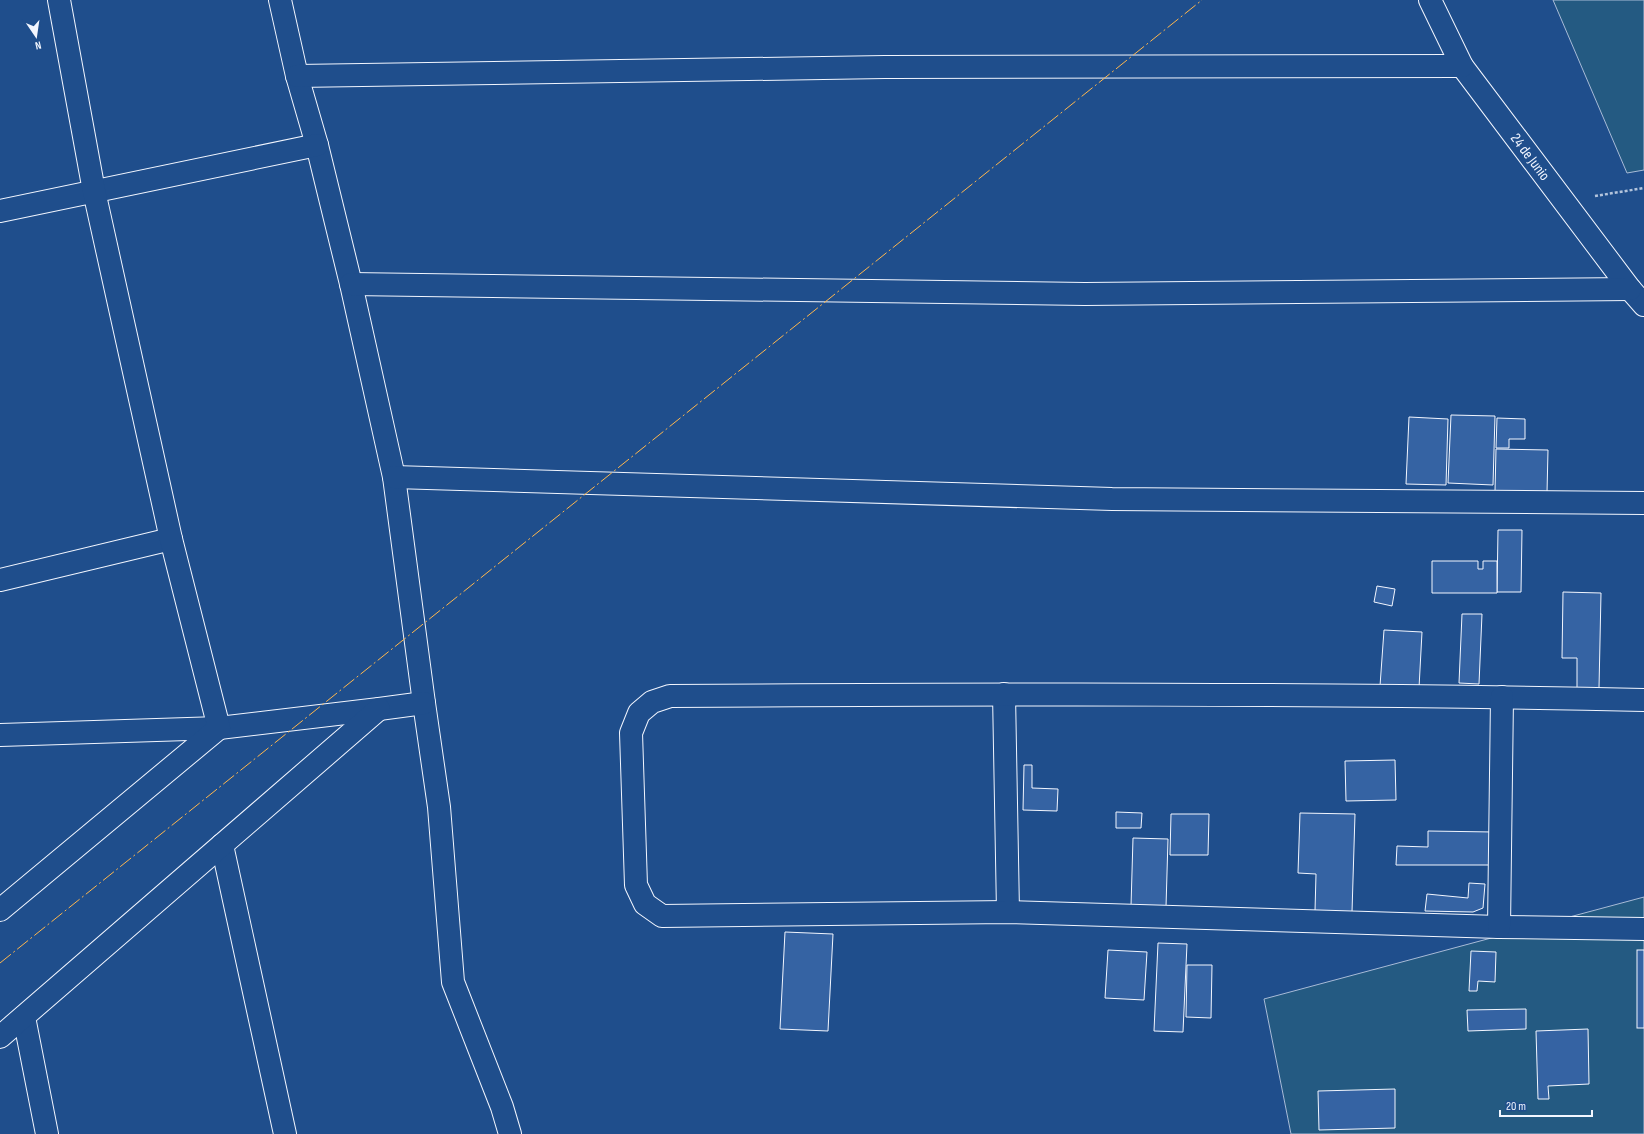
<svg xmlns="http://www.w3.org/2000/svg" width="1644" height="1134" viewBox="0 0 1644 1134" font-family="'Sofia Sans Condensed',sans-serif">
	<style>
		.green { fill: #245a82; stroke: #a8bbd7 }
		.building { fill: #3563a3; stroke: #f2f6ff }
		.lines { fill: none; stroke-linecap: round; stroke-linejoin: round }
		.street-casing { stroke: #f2f6ff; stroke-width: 24 }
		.path { stroke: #b3c4dc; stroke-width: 2.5; stroke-dasharray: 3 2; stroke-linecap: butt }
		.street { stroke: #1f4e8c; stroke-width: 22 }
		.power { stroke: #ffb74d; stroke-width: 1; stroke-dasharray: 14 3 2 3; stroke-linecap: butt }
		.labels { text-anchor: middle; stroke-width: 3; stroke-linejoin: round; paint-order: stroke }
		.street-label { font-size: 15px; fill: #f2f6ff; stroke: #1f4e8c }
	</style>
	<rect width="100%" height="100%" fill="#1f4e8c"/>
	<!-- green -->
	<g class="green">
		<path d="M1553,0H1644V170L1627,173Z"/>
		<path d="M1644,897V1134H1291L1264,999Z"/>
	</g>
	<!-- building -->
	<g class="building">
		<path d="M1451,415L1495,416L1493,485L1448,483Z"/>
		<path d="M1409,417L1448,419L1446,485L1406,484Z"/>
		<path d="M1497,418L1525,419V439H1509V448H1496Z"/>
		<path d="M1496,449L1548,450L1547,493L1495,491Z"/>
		<path d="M1498,530H1522L1521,592H1497Z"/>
		<path d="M1432,561H1478V569H1483V561H1497V593H1432Z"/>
		<path d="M1377,586L1395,589L1392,606L1374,602Z"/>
		<path d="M1563,592L1601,593L1599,688H1577V658H1562Z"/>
		<path d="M1462,614H1482L1479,684L1459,683Z"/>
		<path d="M1384,630L1422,632L1419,688L1380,686Z"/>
		<path d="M1395,760L1396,800L1346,801L1345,761Z"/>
		<path d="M1024,765H1032V788L1058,789L1057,811L1023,810Z"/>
		<path d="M1116,812L1142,813L1141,828H1116Z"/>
		<path d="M1300,813L1355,814L1352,912L1315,911L1316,874L1298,873Z"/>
		<path d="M1171,814H1209L1208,855H1170Z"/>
		<path d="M1428,831L1493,832L1492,865H1396L1397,846L1428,847Z"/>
		<path d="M1133,838L1168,839L1166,907L1131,906Z"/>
		<path d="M1469,883L1485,884L1483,908L1473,912L1425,911L1427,894L1468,898Z"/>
		<path d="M785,932L833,934L828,1031L780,1029Z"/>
		<path d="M1158,943L1187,944L1183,1032L1154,1031Z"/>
		<path d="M1108,950L1147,952L1144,1000L1105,998Z"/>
		<rect x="1637" y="950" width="7" height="78"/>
		<path d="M1471,951L1496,952L1495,982L1478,981L1477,991H1469Z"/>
		<path d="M1187,965H1212L1211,1018L1186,1017Z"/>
		<path d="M1526,1009V1029L1468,1031L1467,1010Z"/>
		<path d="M1588,1029L1589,1084L1548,1086L1549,1099H1538L1536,1031Z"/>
		<path d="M1395,1089V1128L1319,1130L1318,1091Z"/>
	</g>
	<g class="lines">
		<!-- street casing -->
		<g class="street-casing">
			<g id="street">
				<path d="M280,0L297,76L317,145L351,284L394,477L424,703L439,807L453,982L502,1107L510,1134"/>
				<path id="s1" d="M1430,0L1462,66L1630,289L1644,305"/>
				<path d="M297,76L885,67L1462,66"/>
				<path d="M0,211L317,145"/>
				<path d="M351,284L1085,294L1630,289"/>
				<path d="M394,477L1112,499L1644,503"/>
				<path d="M0,580L171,539"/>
				<path d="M1004,694L1008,912"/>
				<path d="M1644,700C1319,693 995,694 670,696L652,702L639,713L631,733L636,885L645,904L662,916L1008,912L1499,927L1644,929"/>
				<path d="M0,735L219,728L379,709L424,703"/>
				<path d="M222,845L285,1134"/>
				<path d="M0,910L219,728L171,539L94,191L59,0"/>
				<path d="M1499,927L1502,697"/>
				<path d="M24,1017L47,1134"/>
				<path d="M0,1037L379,709"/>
			</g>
		</g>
		<!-- path -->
		<path class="path" d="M1595,196L1644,188"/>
		<!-- street -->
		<use href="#street" class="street"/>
		<!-- power -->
		<path class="power" d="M0,963L1202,0"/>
	</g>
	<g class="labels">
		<!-- street labels -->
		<g class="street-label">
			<text dy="5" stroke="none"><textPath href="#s1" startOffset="187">24 de Junio</textPath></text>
		</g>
	</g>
	<!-- north arrow -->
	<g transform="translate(36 36) rotate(167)" stroke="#1f4e8c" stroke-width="3" paint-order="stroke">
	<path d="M0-3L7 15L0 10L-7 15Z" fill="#f2f6ff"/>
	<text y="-6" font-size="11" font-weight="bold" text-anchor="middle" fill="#f2f6ff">N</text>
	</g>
	<!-- scale -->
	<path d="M1500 1110v6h92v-6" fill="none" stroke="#f2f6ff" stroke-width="2"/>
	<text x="1506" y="1110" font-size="12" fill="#f2f6ff" stroke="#1f4e8c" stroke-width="3" paint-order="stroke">20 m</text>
</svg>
